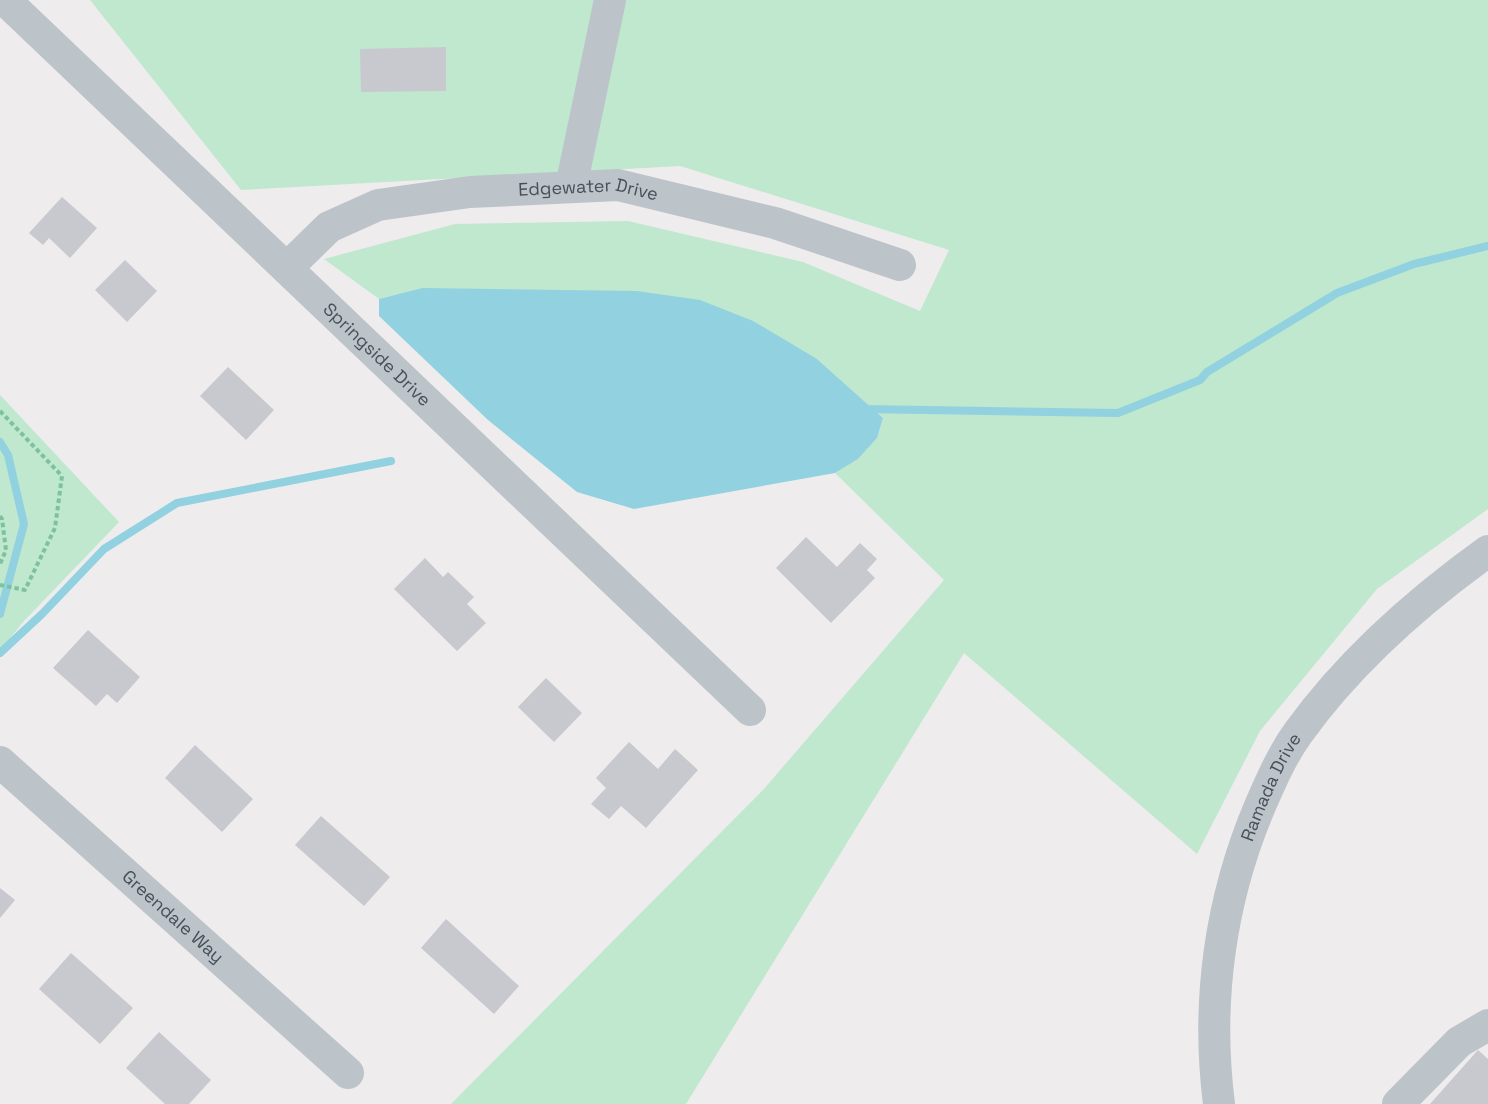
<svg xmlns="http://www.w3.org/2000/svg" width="1488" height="1104" viewBox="0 0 1488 1104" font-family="'Space Grotesk',sans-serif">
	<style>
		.green { fill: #bfe8ce }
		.water { fill: #91d1e0 }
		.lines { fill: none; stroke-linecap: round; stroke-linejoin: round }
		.stream { stroke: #91d1e0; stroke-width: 8 }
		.building { fill: #c7c9cf }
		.path { stroke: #7cc29e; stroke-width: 4; stroke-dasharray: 4.5 3; stroke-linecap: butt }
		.minor { stroke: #bcc4ca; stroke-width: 32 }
		.labels { text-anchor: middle; stroke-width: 4.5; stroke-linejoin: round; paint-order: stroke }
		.street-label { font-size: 18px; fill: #475057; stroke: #fff }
	</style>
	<rect width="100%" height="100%" fill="#efeced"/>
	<!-- green -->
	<g class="green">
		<path d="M90,0H1488V509L1377,589L1260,731L1197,854L964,653L686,1104H451L763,790L944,580L835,473L858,459L877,438L883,418L817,359L422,288L379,299L324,259L455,224L628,221L803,262L920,311L949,250L680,166L241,190Z"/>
		<path d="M0,395L119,522L23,622L0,651Z"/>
	</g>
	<!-- water -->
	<path class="water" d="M422,288L637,291L700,300L753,321L817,359L883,418L877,438L858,459L835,473L634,509L577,492L488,420L379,316V299Z"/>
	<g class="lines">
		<!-- stream -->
		<g class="stream">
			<path d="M863,409L1118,413L1200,380L1207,372L1337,293L1414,264L1488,246"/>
			<path d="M0,442L8,455L24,524L0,614"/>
			<path d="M0,653L42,614L104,549L177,503L391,461"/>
		</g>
	</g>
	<!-- building -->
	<g class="building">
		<path d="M446,47V91L361,92L360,49Z"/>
		<path d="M62,197L97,228L70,258L49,238L43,245L29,233Z"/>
		<path d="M125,260L157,291L127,322L95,290Z"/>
		<path d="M228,367L274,410L246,440L200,396Z"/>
		<path d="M806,537L837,567L860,543L877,559L867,570L875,578L831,623L776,568Z"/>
		<path d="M425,558L443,577L448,572L474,597L467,604L486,623L457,651L394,589Z"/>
		<path d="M88,630L140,677L117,703L107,694L96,706L53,668Z"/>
		<path d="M546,678L582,713L554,742L518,707Z"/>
		<path d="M629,742L658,769L675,749L698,770L646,828L621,806L609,819L591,804L606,788L596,778Z"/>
		<path d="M195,745L253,799L222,832L165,778Z"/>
		<path d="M321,816L390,877L364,906L295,845Z"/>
		<path d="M0,888L15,900L0,918Z"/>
		<path d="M446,919L519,986L494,1014L421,948Z"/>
		<path d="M71,953L133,1008L100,1044L39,989Z"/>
		<path d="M159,1032L211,1080L189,1104H165L126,1068Z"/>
		<path d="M1478,1050L1488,1059V1104H1430Z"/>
	</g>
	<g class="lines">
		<!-- path -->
		<g class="path">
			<path d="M0,411L62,476L55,528L25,590L0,585"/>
			<path d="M0,516L2,519L6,550L0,564"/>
		</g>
		<!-- minor -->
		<g class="minor">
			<path id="s1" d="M5,0L750,710"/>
			<path d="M571,187L610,0"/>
			<path id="s2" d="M287,268L329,227L378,205L470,192L618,185L775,223L900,265"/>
			<path id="s3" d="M0,762L348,1073"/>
			<path id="s4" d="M1219,1104C1206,1002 1220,900 1260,806C1271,781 1282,755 1298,733C1349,662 1417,602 1488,551"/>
			<path d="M1398,1104L1459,1042L1488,1025"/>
		</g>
	</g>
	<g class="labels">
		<!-- street labels -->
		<g class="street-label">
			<text dy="6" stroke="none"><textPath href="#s2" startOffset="324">Edgewater Drive</textPath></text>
			<text dy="6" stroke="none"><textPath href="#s1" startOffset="514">Springside Drive</textPath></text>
			<text dy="6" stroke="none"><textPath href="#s4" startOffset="326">Ramada Drive</textPath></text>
			<text dy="6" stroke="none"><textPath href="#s3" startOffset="232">Greendale Way</textPath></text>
		</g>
	</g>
</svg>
